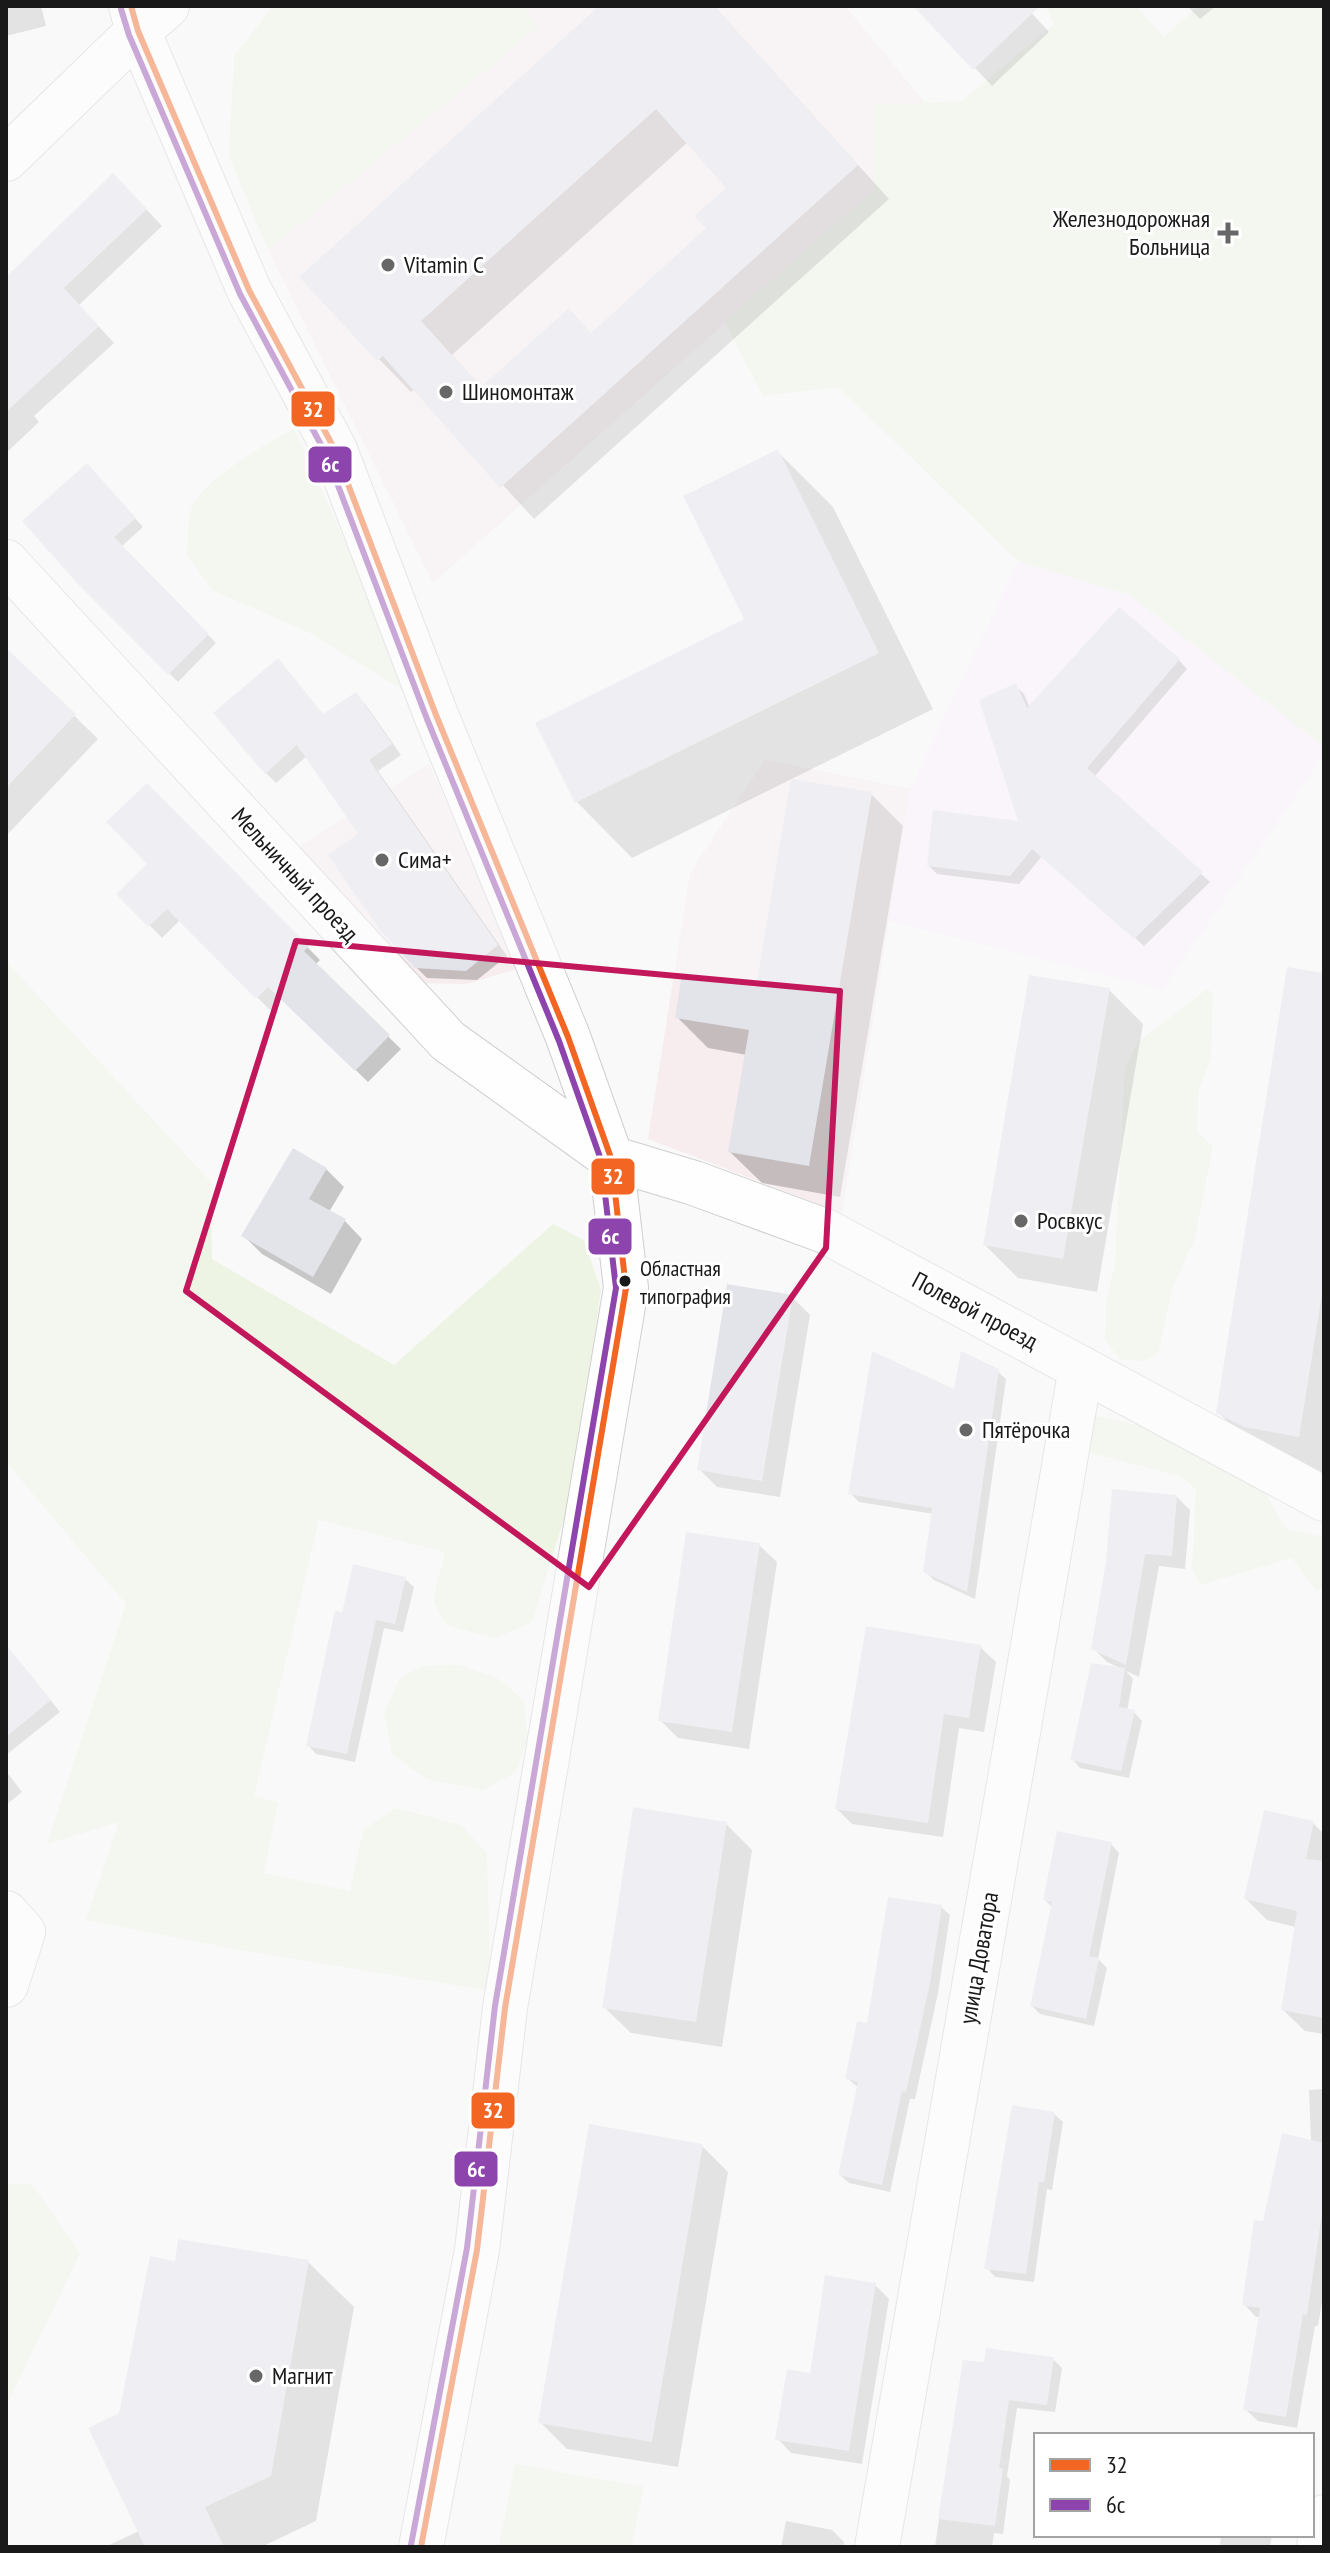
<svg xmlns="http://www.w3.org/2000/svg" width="1330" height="2553" viewBox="0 0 1330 2553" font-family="'PT Sans Narrow',sans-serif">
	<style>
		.commercial { fill: #f7ecee }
		.industrial { fill: #f8f0fa }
		.green { fill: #edf4e4 }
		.shadow { fill: #0003; fill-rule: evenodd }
		.building { fill: #e3e3ea; fill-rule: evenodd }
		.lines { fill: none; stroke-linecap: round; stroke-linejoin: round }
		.minor-casing { stroke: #cfcfcf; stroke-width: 46 }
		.minor { stroke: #fefefe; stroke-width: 44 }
		.bus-1-casing { stroke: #fff; stroke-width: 12 }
		.bus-2-casing { stroke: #fff; stroke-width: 12 }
		.bus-1 { stroke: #f26522; stroke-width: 6 }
		.bus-2 { stroke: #8e44ad; stroke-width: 6 }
		.marked { fill: none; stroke: #c2185b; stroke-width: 6; stroke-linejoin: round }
		.poi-dot { fill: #676768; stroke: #fff; stroke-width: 3 }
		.bus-dot { fill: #19191a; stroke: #fff; stroke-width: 3 }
		.labels { text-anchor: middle; stroke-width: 6; stroke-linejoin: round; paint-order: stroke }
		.bus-label { font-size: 22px; fill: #19191a; stroke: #fff; text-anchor: start }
		.poi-label { font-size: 24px; fill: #19191a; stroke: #fff; text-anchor: start }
		.street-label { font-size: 24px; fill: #19191a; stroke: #fff }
		.line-badge { stroke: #fff; stroke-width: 3 }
		.badge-label { font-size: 22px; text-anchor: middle; font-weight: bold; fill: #fff }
	</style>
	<rect width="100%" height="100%" fill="#f9f9f9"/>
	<!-- commercial -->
	<g class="commercial">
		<path d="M523,6H845L942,123L874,190L433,583L268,250L539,26Z"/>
		<path d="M765,760L910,789L842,1213L648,1139L690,873Z"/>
		<path d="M429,764L520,968L467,984L410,983L300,846Z"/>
	</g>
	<!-- industrial -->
	<path class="industrial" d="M1018,561L1130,595L1324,747V755L1163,989L889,921L910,789Z"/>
	<!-- green -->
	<g class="green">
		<path d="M273,6H523L539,26L268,250L229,156L234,56Z"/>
		<path d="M1046,6H1136L1164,37L1199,6H1324V747L1130,595L1018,561L838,387L763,396L725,322L874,190V105L962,101L1054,24Z"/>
		<path d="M294,429L416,698L310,633L212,590L187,555C188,541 187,523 191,510C201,480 267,443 294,429Z"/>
		<path d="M6,961L211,1182L212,1259L394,1365L553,1224L584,1240L601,1290L571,1496L532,1622L495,1638L446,1625L433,1600L445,1552L319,1520L254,1796L278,1802L264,1873L350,1891L363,1830L396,1808L461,1825L487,1853L491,1991L240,1950L86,1920L119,1822L47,1844L126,1604L6,1462Z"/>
		<path d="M1207,989L1213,993L1211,1058L1199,1090L1197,1132L1213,1146L1195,1238L1172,1289L1159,1351L1146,1361L1121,1360L1105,1340L1106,1303L1115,1263L1125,1069L1137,1043Z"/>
		<path d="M1086,1414L1139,1425L1261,1486L1286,1529L1324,1537V1585L1317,1592L1292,1558L1200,1585L1192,1569L1196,1489L1180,1476L1087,1452Z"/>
		<path d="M459,1665L497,1678L524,1700L528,1737L516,1772L483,1790L426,1779L392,1754L384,1714L399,1679L422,1666Z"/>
		<path d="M6,2184H32L80,2253L6,2407Z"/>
		<path d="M515,2464L644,2487L631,2547H499Z"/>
	</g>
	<!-- shadow -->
	<g class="shadow">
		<path d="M6,6H41L46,26L6,36Z"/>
		<path d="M599,6H714L889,199L534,519L415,389L411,392L379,359ZM688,142L729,188L709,228L592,334L483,389L452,355Z"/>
		<path d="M916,6H1025L1049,32L992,86Z"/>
		<path d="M1187,6H1216L1200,19Z"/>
		<path d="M129,191L162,226L79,305L114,343L34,416L39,422L6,453V280Z"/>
		<path d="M777,451L833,507L933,709L632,858L577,802L747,620Z"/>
		<path d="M95,474L143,527L121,547L216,643L178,682L78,581Z"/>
		<path d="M6,649L98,739L6,836Z"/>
		<path d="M1179,660L1187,669L1094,777L1210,882L1144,946L1042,856L1019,884L937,874L929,866L1021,823L1016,686L1024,694L1030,708Z"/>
		<path d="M288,671L324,716L355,694L366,705L401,755L378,771L507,956L477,980L427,978L416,967L361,835L307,756L276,783L266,773Z"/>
		<path d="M147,786L320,960L315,965L401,1049L368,1082L282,998L270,1010L180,920L162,938L119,894L150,864Z"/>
		<path d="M871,794L903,826L840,1197L762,1183L730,1152L747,1055L708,1048L677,1017L758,989Z"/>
		<path d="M1324,975V1478L1264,1458L1218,1412Z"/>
		<path d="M1109,990L1143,1024L1097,1292L1018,1278L985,1245Z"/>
		<path d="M326,1169L344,1187L329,1212L345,1221L362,1239L331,1294L262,1254L244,1236Z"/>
		<path d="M792,1297L810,1315L780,1497L717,1487L699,1469Z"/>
		<path d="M997,1371L1006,1379L975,1599L934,1580L925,1571L934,1514L859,1502L851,1494Z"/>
		<path d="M1176,1496L1190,1510L1185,1569L1159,1566L1139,1677L1126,1671L1133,1679L1127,1711L1134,1712L1142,1721L1129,1778L1080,1768L1072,1759L1120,1668L1107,1662L1093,1648L1108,1561Z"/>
		<path d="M759,1545L777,1562L749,1749L678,1738L660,1720Z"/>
		<path d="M405,1579L414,1587L403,1632L384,1628L355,1762L316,1754L308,1745L344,1615Z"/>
		<path d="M980,1647L996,1662L984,1732L959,1728L943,1837L852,1824L837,1809Z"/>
		<path d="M6,1662L24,1667L60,1712L6,1755Z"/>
		<path d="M6,1771L22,1792L6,1805Z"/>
		<path d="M1313,1823L1324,1834V2034L1305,2031L1283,2010L1296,1927L1267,1920L1246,1899Z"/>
		<path d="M726,1824L752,1850L722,2047L631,2033L604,2007Z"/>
		<path d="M1111,1844L1119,1853L1098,1959L1107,1968L1094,2026L1040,2014L1032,2006L1053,1908L1045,1900Z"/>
		<path d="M941,1907L950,1915L938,1993L915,2099H910L890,2192L849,2183L840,2175L859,2088L847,2078L868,2025Z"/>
		<path d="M1324,2089V2289L1318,2326H1315L1297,2428L1258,2421L1245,2409L1261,2317H1256L1244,2304L1265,2223L1311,2141L1309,2090Z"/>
		<path d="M1054,2114L1063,2122L1052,2190L1047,2189L1034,2282L995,2277L987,2268Z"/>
		<path d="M702,2146L728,2172L678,2467L567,2449L540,2422Z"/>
		<path d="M308,2262L354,2307L316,2521L261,2547H105L139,2531L177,2264Z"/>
		<path d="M875,2285L889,2299L862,2464L791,2453L778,2439L812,2375Z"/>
		<path d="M1053,2359L1062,2368L1055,2412L1017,2408L1007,2476L1010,2480L1003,2534L994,2533L992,2547H935L950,2443H954L986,2365Z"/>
		<path d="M786,2521L832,2530L844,2542L843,2547H781Z"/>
		<path d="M1221,2535H1272L1270,2547H1220Z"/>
	</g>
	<!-- building -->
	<g class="building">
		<path d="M599,6H714L858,165L500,488L383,356L377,361L299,277ZM656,109L726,188L694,216L706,228L591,333L569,308L481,387L421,321Z"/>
		<path d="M913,6H1040L973,70Z"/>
		<path d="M113,173L147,209L64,288L99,326L6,412V277Z"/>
		<path d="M778,449L879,653L575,803L535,723L744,619L683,496Z"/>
		<path d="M87,463L136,518L114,537L209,634L168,675L77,583L22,521Z"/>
		<path d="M1119,607L1180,659L1087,768L1203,872L1134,939L1032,849L1010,876L927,866L933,810L1018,821L979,700L1016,683L1027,708Z"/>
		<path d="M6,648L76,714L6,788Z"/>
		<path d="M278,658L323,714L356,692L392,744L369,760L498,945L466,971L415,968L379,929L328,855L358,834L297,745L265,774L213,713Z"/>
		<path d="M791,779L872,792L809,1166L728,1152L749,1030L675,1018L682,975L756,987Z"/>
		<path d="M147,783L309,946L304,951L390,1035L355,1071L268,987L256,999L167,909L148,927L116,894L147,864L106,822Z"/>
		<path d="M1287,967L1324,973V1282L1299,1437L1244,1427L1216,1413Z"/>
		<path d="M1029,975L1110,988L1063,1259L983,1245Z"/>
		<path d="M293,1148L327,1168L309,1199L346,1219L313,1277L241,1236Z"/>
		<path d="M727,1284L793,1295L762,1481L697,1470Z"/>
		<path d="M872,1351L954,1389L961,1351L999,1369L967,1592L923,1572L932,1508L848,1494Z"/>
		<path d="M1112,1489L1177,1495L1172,1556L1145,1554L1126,1665L1091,1649L1106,1561Z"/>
		<path d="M686,1532L760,1543L732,1732L658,1721Z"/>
		<path d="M353,1564L406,1577L395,1624L376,1620L347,1754L306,1746L335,1610L342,1613Z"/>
		<path d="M866,1626L981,1645L969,1718L944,1714L928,1823L835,1809Z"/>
		<path d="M6,1645L51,1700L6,1737Z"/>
		<path d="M1091,1663L1125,1668L1119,1707L1135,1710L1121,1771L1070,1760Z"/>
		<path d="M633,1807L727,1822L696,2022L602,2008Z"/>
		<path d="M1264,1810L1314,1821L1306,1859L1324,1861V2018L1281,2010L1297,1911L1244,1899Z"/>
		<path d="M1057,1831L1112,1842L1089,1956L1099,1958L1086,2019L1030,2006L1052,1902L1043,1900Z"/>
		<path d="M888,1897L942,1905L930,1983L906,2092L902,2091L882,2185L838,2175L858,2082L845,2079L857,2021L867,2023Z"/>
		<path d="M1012,2105L1055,2112L1044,2182H1039L1026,2274L984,2269Z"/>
		<path d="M589,2124L703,2144L652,2442L538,2423Z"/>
		<path d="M1282,2133L1324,2143V2200L1307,2315L1303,2314L1286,2417L1243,2410L1260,2308L1242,2305L1254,2220L1263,2221Z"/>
		<path d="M178,2239L309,2260L271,2476L205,2507L224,2547H145L88,2428L119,2413L150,2256L175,2261Z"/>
		<path d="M825,2275L876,2283L849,2451L775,2440L787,2369L810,2373Z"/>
		<path d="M986,2348L1054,2357L1047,2405L1009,2400L999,2468L1003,2469L995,2526L938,2519L963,2360L984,2362Z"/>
	</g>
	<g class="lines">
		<!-- minor casing -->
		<g class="minor-casing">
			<g id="minor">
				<path d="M131,6L138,31L249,290L335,450L436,715L568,1037L611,1158L626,1288L505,2008L477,2250L421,2547"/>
				<path d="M6,159L138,31L167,6"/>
				<path d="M6,562L448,1041L611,1158L694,1183L825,1231L1324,1499"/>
				<path d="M6,1913L23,1932L6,1985"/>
				<path d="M877,2547L1081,1368"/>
				<path d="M1319,2547L1324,2517"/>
			</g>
		</g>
		<!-- minor -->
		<use href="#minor" class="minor"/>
		<!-- bus-1 casing -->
		<g class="bus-1-casing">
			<path id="bus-1" d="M131,6L138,31L249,290L335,450L436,715L568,1037L611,1158L626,1288L505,2008L477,2250L421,2547"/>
		</g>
		<!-- bus-2 casing -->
		<g class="bus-2-casing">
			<path id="bus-2" d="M121,9L129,35L240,294L326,454L427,719L559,1041L601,1160L616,1288L495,2006L467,2248L411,2545"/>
		</g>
		<!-- bus-1 -->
		<use href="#bus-1" class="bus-1"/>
		<!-- bus-2 -->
		<use href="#bus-2" class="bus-2"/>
	</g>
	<!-- marked area -->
	<path d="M0 0H1330V2553H0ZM296,941L840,991L826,1248L589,1587L186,1291Z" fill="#f9f9f9" fill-opacity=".55" fill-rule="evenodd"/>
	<path class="marked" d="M296,941L840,991L826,1248L589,1587L186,1291Z"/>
	<!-- markers -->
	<g class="poi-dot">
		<path d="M1224 221h8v8h8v8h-8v8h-8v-8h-8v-8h8z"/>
		<circle cx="388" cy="265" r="8"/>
		<circle cx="446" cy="392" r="8"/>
		<circle cx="382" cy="860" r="8"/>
		<circle cx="1021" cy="1221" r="8"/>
		<circle cx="966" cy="1430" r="8"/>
		<circle cx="256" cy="2376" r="8"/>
	</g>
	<circle class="bus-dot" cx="625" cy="1281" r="7"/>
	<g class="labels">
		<!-- bus labels -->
		<g class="bus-label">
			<text x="640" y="1276">Областная<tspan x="640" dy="28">типография</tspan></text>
		</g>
		<!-- poi labels -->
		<g class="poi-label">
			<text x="1210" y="227" text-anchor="end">Железнодорожная<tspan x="1210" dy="28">Больница</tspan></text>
			<text x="404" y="273">Vitamin C</text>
			<text x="462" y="400">Шиномонтаж</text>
			<text x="398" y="868">Сима+</text>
			<text x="1037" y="1229">Росвкус</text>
			<text x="982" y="1438">Пятёрочка</text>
			<text x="272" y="2384">Магнит</text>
		</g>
		<!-- street labels -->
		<g class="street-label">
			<text transform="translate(295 875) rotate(47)" y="8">Мельничный проезд</text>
			<text transform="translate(975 1311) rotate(28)" y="8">Полевой проезд</text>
			<text transform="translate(979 1958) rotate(-80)" y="8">улица Доватора</text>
		</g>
	</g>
	<g class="line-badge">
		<rect x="290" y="390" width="46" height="38" rx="8" fill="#f26522"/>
		<rect x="307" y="445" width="46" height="39" rx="8" fill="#8e44ad"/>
		<rect x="590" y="1157" width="46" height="39" rx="8" fill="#f26522"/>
		<rect x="587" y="1217" width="46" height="39" rx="8" fill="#8e44ad"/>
		<rect x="470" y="2091" width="46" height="39" rx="8" fill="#f26522"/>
		<rect x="453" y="2150" width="46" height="38" rx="8" fill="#8e44ad"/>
	</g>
	<g class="badge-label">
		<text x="313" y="417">32</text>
		<text x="330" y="472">6c</text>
		<text x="613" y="1184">32</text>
		<text x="610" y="1244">6c</text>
		<text x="493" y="2118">32</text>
		<text x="476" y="2177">6c</text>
	</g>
	<!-- border -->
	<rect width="1330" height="2553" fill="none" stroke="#19191a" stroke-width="16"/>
	<!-- legend -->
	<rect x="1034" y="2433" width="280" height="104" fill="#ffffff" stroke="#a3a3a3" stroke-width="2"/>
	<rect x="1050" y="2459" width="40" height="12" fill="#f26522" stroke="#a3a3a3" stroke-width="2"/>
	<text x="1106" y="2473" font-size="24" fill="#19191a">32</text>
	<rect x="1050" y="2499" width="40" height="12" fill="#8e44ad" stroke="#a3a3a3" stroke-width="2"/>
	<text x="1106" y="2513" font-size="24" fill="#19191a">6c</text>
</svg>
